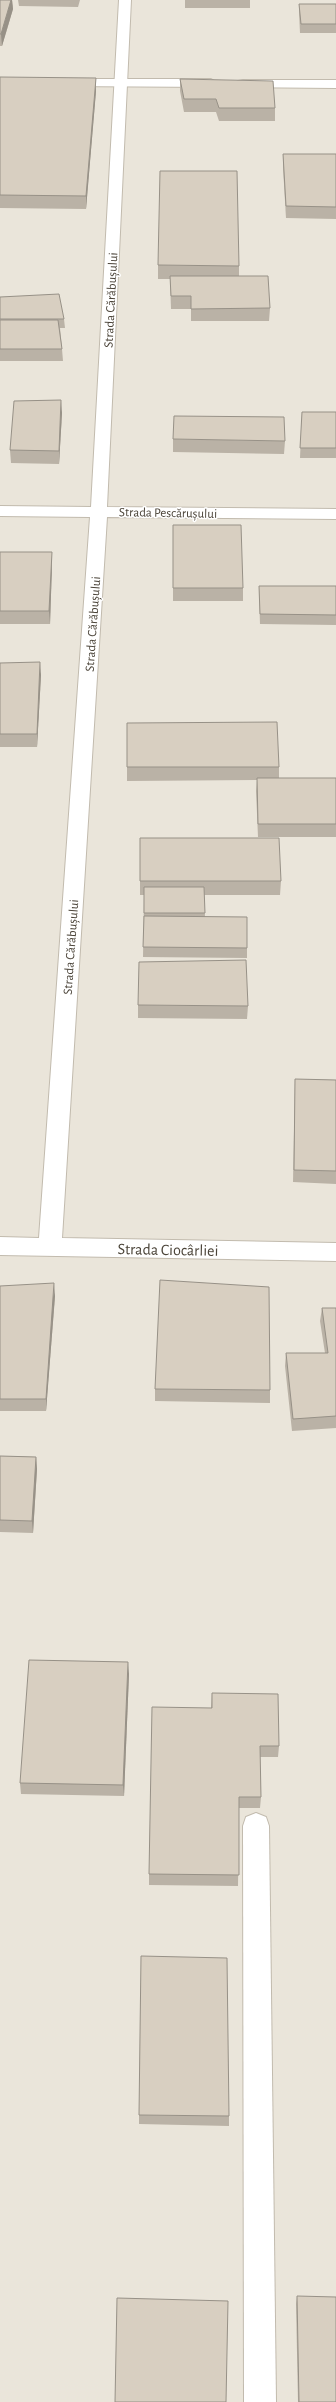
<svg xmlns="http://www.w3.org/2000/svg" width="336" height="2402" viewBox="0 0 336 2402" font-family="'Alegreya Sans',sans-serif">
	<style>
		.residential { fill: #eae5da }
		.lines { fill: none; stroke-linecap: round; stroke-linejoin: round }
		.service-casing { stroke: #c2bbae; stroke-width: 2 }
		.minor-casing { stroke: #c2bbae; stroke-width: 2 }
		.tertiary-casing { stroke: #c2bbae; stroke-width: 2 }
		.service { fill: #fff; fill-rule: evenodd }
		.minor { fill: #fff; fill-rule: evenodd }
		.tertiary { fill: #fff; fill-rule: evenodd }
		.wall { fill: #bab2a6 }
		.shaded-wall { fill: #979187 }
		.building { fill: #d8cfc1; stroke: #979187 }
		.labels { text-anchor: middle; stroke-width: 3; stroke-linejoin: round; paint-order: stroke }
		.far-street-label { font-size: 13px; fill: #4b4439; stroke: #fff }
		.street-label { font-size: 16px; fill: #4b4439; stroke: #fff }
	</style>
	<rect width="100%" height="100%" fill="#f6f3ec"/>
	<!-- residential -->
	<rect class="residential" x="0" y="0" width="336" height="2402"/>
	<g class="lines">
		<!-- service casing -->
		<g class="service-casing">
			<path id="service" d="M256,1813L266,1817L269,1826L276,2402H244L243,1826L246,1817Z"/>
		</g>
		<!-- minor casing -->
		<g class="minor-casing">
			<path id="minor" d="M119,0H131L107,507L336,509V519L107,517L62,1238L336,1243V1261L0,1255V1237L39,1238L90,517L0,516V506L91,507Z"/>
		</g>
		<!-- tertiary casing -->
		<g class="tertiary-casing">
			<g id="tertiary">
				<path d="M67,79H211L218,83L211,87L62,86L60,83Z"/>
				<path d="M243,80H336V88L238,87L236,84L238,81Z"/>
			</g>
		</g>
		<!-- service -->
		<use href="#service" class="service"/>
		<!-- minor -->
		<use href="#minor" class="minor"/>
		<!-- tertiary -->
		<use href="#tertiary" class="tertiary"/>
	</g>
	<!-- wall -->
	<g class="wall">
		<path d="M0,0H12L13,9L2,46H0Z"/>
		<path d="M18,0H80L78,7L19,6Z"/>
		<rect x="185" y="0" width="65" height="8"/>
		<path d="M299,4H336V33H300L299,12Z"/>
		<path d="M96,78V91L86,209L0,208V80Z"/>
		<path d="M180,79L275,108V121H219L216,112H184L180,91Z"/>
		<path d="M283,154H336V219L286,218L283,167Z"/>
		<path d="M158,265L239,266V276L270,308L269,321H191V309H171L170,279H158Z"/>
		<path d="M0,297L64,319L65,328H60L62,349L63,361H0Z"/>
		<path d="M302,412H336V458H300Z"/>
		<path d="M62,413L59,464L11,463L10,450Z"/>
		<path d="M173,439L285,441L284,454L173,452Z"/>
		<path d="M173,525L243,588V601H173Z"/>
		<path d="M0,552L52,565L50,624H0Z"/>
		<path d="M259,586H336V625L260,624L259,595Z"/>
		<path d="M0,663L41,675L37,747H0Z"/>
		<path d="M127,767H279V778H336V837H258L256,791L257,780L127,781Z"/>
		<path d="M140,881H281L280,895H204L205,917L247,948V958L143,957L144,895H140Z"/>
		<path d="M138,1005L248,1006L247,1019L138,1018Z"/>
		<path d="M295,1079L336,1080V1184L293,1182Z"/>
		<path d="M0,1286L55,1296L46,1411H0Z"/>
		<path d="M322,1308H336V1428L292,1431L285,1366L286,1353H325L320,1321Z"/>
		<path d="M155,1389L270,1390V1403L155,1401Z"/>
		<path d="M0,1456L36,1457L37,1469L33,1533L0,1532Z"/>
		<path d="M129,1674L124,1796L21,1794L20,1783Z"/>
		<path d="M212,1693L279,1746L278,1757H260L261,1797L260,1808H239L238,1886L149,1885V1874L211,1708Z"/>
		<path d="M139,2115L229,2116V2126L139,2124Z"/>
		<path d="M297,2296L336,2402H298L296,2304Z"/>
	</g>
	<!-- shaded-wall -->
	<g class="shaded-wall">
		<path d="M11,0H12L13,9L2,46L1,34Z"/>
		<path d="M96,78V91L86,209V196Z"/>
		<path d="M61,400L62,413L59,464V451Z"/>
		<path d="M52,552V565L50,624L49,611Z"/>
		<path d="M40,662L41,675L37,747V734Z"/>
		<path d="M54,1283L55,1296L46,1411V1399Z"/>
		<path d="M36,1457L37,1469L33,1533L32,1521Z"/>
		<path d="M128,1662L129,1674L124,1796L123,1785Z"/>
	</g>
	<!-- building -->
	<g class="building">
		<path d="M0,0H11L1,34H0Z"/>
		<path d="M299,4H336V24H301Z"/>
		<path d="M0,77L96,78L86,196L0,195Z"/>
		<path d="M180,79L273,81L275,108H219L216,99H184Z"/>
		<path d="M283,154H336V207L286,206Z"/>
		<path d="M160,171H237L239,266L158,265Z"/>
		<path d="M170,276H268L270,308L191,309V296H171Z"/>
		<path d="M59,294L64,319H0V297Z"/>
		<path d="M0,320H58L62,349H0Z"/>
		<path d="M61,400L59,451L10,450L14,401Z"/>
		<path d="M302,412H336V448H300Z"/>
		<path d="M174,416L284,417L285,441L173,439Z"/>
		<path d="M173,525H241L243,588H173Z"/>
		<path d="M0,552H52L49,611H0Z"/>
		<path d="M259,586H336V615L260,614Z"/>
		<path d="M40,662L37,734H0V663Z"/>
		<path d="M277,722L279,767H127V723Z"/>
		<path d="M257,778H336V824H258Z"/>
		<path d="M140,838H279L281,881H140Z"/>
		<path d="M144,887H204L205,913H144Z"/>
		<path d="M144,916L247,917V948L143,947Z"/>
		<path d="M246,960L248,1006L138,1005L139,962Z"/>
		<path d="M295,1079L336,1080V1171L294,1170Z"/>
		<path d="M160,1280L269,1287L270,1390L155,1389Z"/>
		<path d="M54,1283L46,1399H0V1286Z"/>
		<path d="M322,1308H336V1416L293,1419L286,1353H328Z"/>
		<path d="M0,1456L36,1457L32,1521L0,1520Z"/>
		<path d="M29,1660L128,1662L123,1785L20,1783Z"/>
		<path d="M212,1693L278,1694L279,1746H260L261,1797H239V1875L149,1874L152,1707L212,1708Z"/>
		<path d="M141,1956L227,1958L229,2116L139,2115Z"/>
		<path d="M297,2296L336,2297V2402H299Z"/>
		<path d="M117,2298L228,2301L226,2402H115Z"/>
	</g>
	<g class="labels">
		<!-- far-street labels -->
		<g class="far-street-label">
			<text transform="translate(110 300) rotate(-87)" y="5">Strada Cărăbușului</text>
			<text transform="translate(168 512) rotate(1)" y="5">Strada Pescărușului</text>
			<text transform="translate(92 624) rotate(-86)" y="5">Strada Cărăbușului</text>
			<text transform="translate(70 947) rotate(-86)" y="5">Strada Cărăbușului</text>
		</g>
		<!-- street labels -->
		<g class="street-label">
			<text transform="translate(168 1249) rotate(1)" y="6">Strada Ciocârliei</text>
		</g>
	</g>
</svg>
